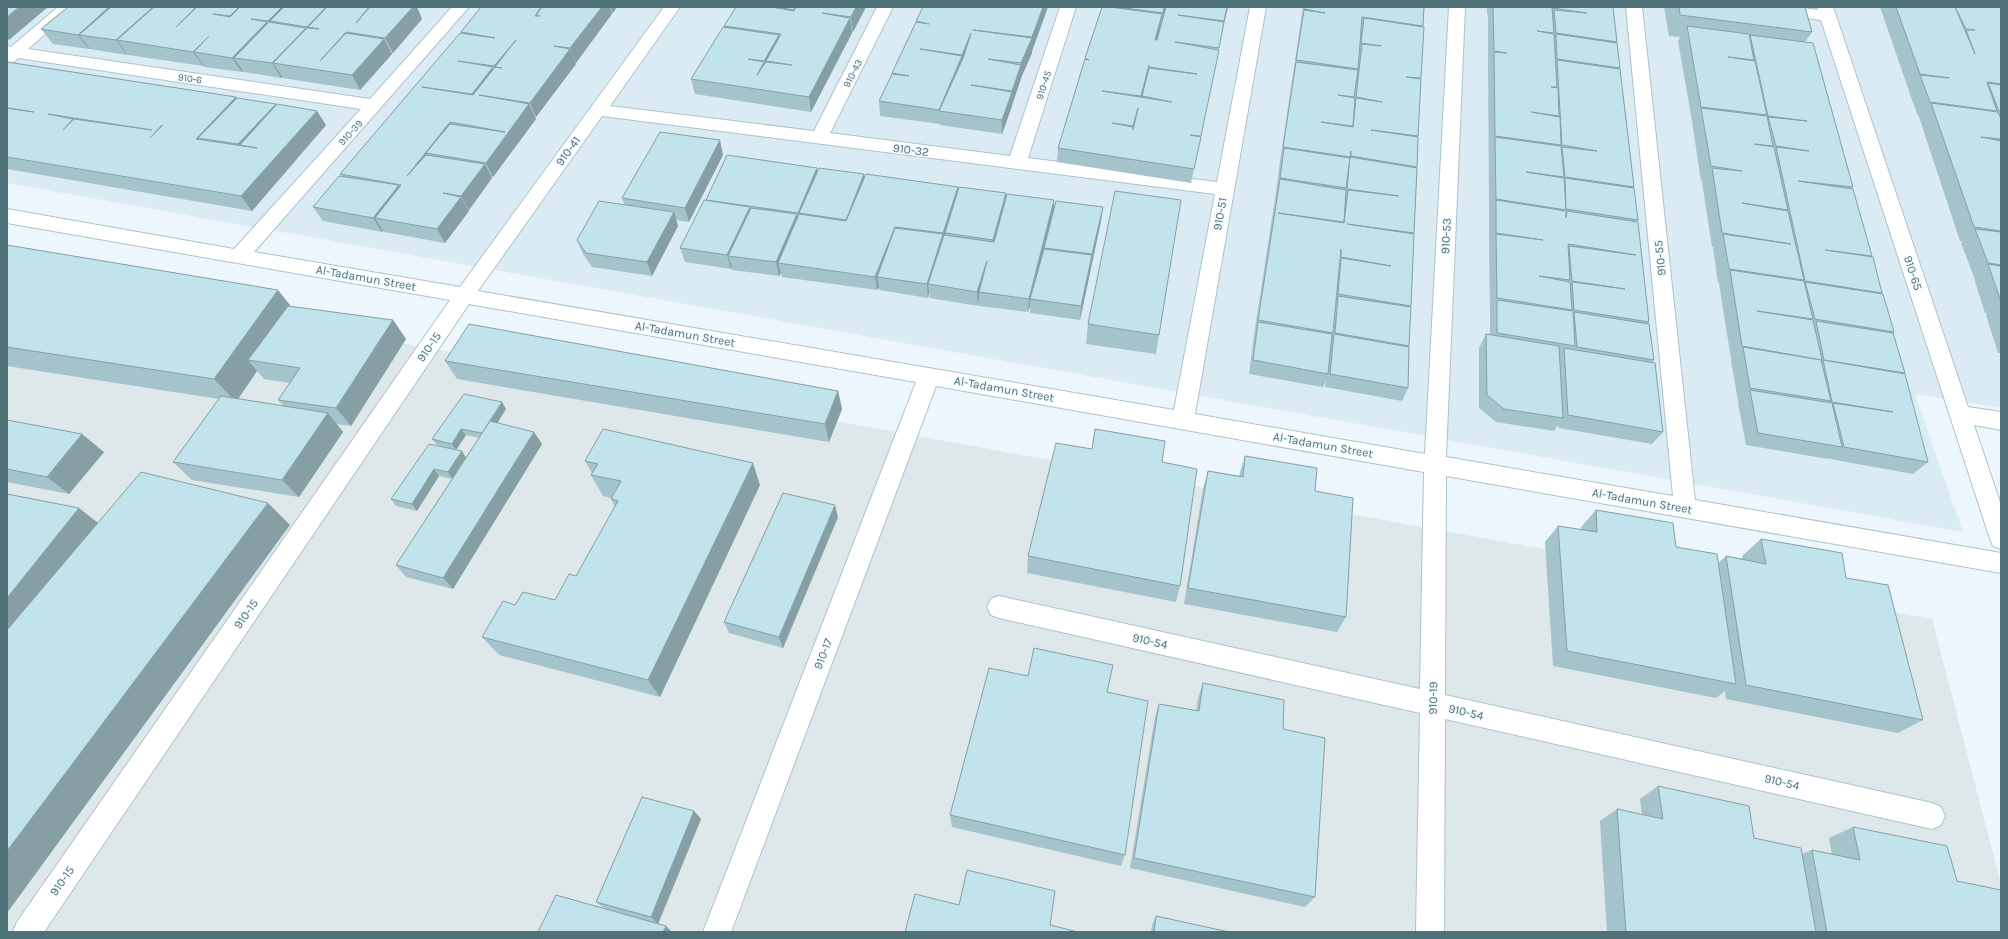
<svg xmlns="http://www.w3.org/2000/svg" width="2008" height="939" viewBox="0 0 2008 939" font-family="Karla,sans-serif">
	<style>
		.residential { fill: #dbebf4 }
		.industrial { fill: #dee7ea }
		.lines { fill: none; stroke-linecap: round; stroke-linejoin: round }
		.minor-casing { stroke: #acc3cb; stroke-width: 2 }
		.minor { fill: #fff; fill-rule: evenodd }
		.wall { fill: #a5c3cb; fill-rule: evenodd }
		.shaded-wall { fill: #869fa5 }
		.building { fill: #c0e3ec; stroke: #869fa5; fill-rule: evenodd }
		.labels { text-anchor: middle; stroke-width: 3; stroke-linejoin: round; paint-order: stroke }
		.far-street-label { font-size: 10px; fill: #4f7278; stroke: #f3faff }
		.street-label { font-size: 12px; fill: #4f7278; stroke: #f3faff }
	</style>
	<rect width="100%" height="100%" fill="#edf6fc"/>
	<!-- residential -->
	<path class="residential" d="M7,7H2001V408L1915,394L1963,532L7,183Z"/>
	<!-- industrial -->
	<path class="industrial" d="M7,272L1932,619L2001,884V932H7Z"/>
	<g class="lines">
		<!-- minor casing -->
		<g class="minor-casing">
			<g id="minor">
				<path d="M58,7H76L28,49L370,99L452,7H469L254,252L460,287L664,7H680L610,106L814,131L877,7H893L830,133L1010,156L1060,7H1076L1028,158L1217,182L1250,7H1266L1195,414L1425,454L1449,7H1465L1446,457L1673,496L1626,7H1642L1695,500L2001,553V573L1446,476L1445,695L1932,803L1941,807L1945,816L1941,825L1932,829L1445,719L1444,932H1416L1420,713L999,618L991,615L987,607L991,599L999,596L1420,689L1424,472L936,386L731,932H703L916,382L469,304L44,932H13L17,922L450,300L7,223V209L234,249L361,109L18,58L14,62L7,63V46L11,47ZM602,116L1215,194L1174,410L478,291Z"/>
				<path d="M1751,7H1796L1818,10L1817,7H1833L1968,407L2001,412V430L1974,425L2001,505V549L1993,546L1990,539L1821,20L1759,12L1753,10Z"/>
			</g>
		</g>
		<!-- minor -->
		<use href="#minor" class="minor"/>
	</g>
	<!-- wall -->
	<g class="wall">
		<path d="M68,7H417L422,19L393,53L391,52L392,54L360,90L282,78V77L281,78L244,72L243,71L242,72L204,67V66H203L128,55L127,54V55L90,49H89L53,44L41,29Z"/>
		<path d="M481,7H617L613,13H612V14L575,63L576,64L536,117H535L536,119L493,177H491L492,178L469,210H468L469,211L445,243L384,232L383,231L382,232L323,221L313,207L341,176L340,174L461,33V32Z"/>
		<path d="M736,7H866L853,32H852V33L811,112L695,94L691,79L724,27V26Z"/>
		<path d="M923,7H1048L1032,51V53L1021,78L1012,105V106L1002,134L940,125V123V124L880,116L879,101L892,74V73Z"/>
		<path d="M1102,7H1228L1221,36L1191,183L1057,162L1058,148L1085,58Z"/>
		<path d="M1303,7H1424L1423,26L1411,306L1410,307L1409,347L1408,388L1402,401L1325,387L1326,381L1323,387L1249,374L1254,335L1276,192L1280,161Z"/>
		<path d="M1487,7H1613L1617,42L1616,43L1620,68V69L1634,187L1633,188L1638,220L1637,222L1649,322L1648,324L1654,360L1652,362L1663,432L1652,444L1559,428L1558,425L1554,431L1496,422L1479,408V348L1486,334L1490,335V313L1491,312H1490L1489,248L1490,247H1489V214L1490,213H1489L1488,66V15H1487Z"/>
		<path d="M1664,7H1805L1812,32L1805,42L1853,187L1852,188L1872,256L1871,257L1882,293L1881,294L1894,332L1893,333L1905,373L1903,374L1928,462L1913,474L1830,459V458L1828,459L1746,445L1738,403L1739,401H1738L1731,360L1732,359H1731L1719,284L1720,283H1718L1713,248L1714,247H1712L1702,182L1703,181H1701L1692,122V121L1678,41L1680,37L1669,36Z"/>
		<path d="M1880,7H2001V357L2000,354L2001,353H1998L1986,315L1987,313H1985L1974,278L1975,277H1974L1961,243L1962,241H1960L1919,117V116H1918L1908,89L1909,88H1908Z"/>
		<path d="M7,62L236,97L237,98L276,105L326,125L252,211L7,169Z"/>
		<path d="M723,155L689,222L676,220L678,226L652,276L592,267L583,254L577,240L625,205L622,198Z"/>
		<path d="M817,168V171L864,178L958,187V191L1006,196L1054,208L1103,207L1101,221L1080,320L1030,313V306L1028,312L979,306V300L978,306L930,298L929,293L928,298L879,290V287L877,290L782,277L781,273L779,276L732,270V267L731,269L685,262L680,248L706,201V200Z"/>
		<path d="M7,245L292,307L393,320L406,339L351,426L337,424L343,432L299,497L192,480L173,462L219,399L7,366ZM257,371L264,379L290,383L278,400L284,406L238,399Z"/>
		<path d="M1088,324L1159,335L1156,354L1086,344Z"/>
		<path d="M445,361L838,391L842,409L829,442L457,379Z"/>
		<path d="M506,409L497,423L542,444L453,589L406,577L396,565L452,479L439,476L417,511L396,506L391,499L453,449L437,445L432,439ZM466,435L479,438L466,457L456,450Z"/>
		<path d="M7,420L104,452L69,494L7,482Z"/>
		<path d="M1245,456L1315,491L1346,617L1337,632L1184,604L1203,489L1208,471L1239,476Z"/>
		<path d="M585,461L760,485L660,697L499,655L482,637L515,605L555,600L576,576L615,507L611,499V498L603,496L591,475L592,473Z"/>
		<path d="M1162,462L1180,586L1176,602L1027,573L1028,556Z"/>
		<path d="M1596,510L1676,547L1718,563L1726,556L1743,559L1742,556L1761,539L1846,578L1923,720L1898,733L1726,699L1725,691L1716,698L1553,666L1545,542L1558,526L1581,530V527Z"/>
		<path d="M838,517L783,648L729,633L724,622Z"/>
		<path d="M1203,683L1283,729L1315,897L1305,907L1130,868L1155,717L1159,704L1196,711L1198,698Z"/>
		<path d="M1107,692L1125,855L1121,866L952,827L950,815Z"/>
		<path d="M1658,786L1754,838L1802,854L1812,850L1832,854L1829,838L1853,827L1957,881L2001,932H1607L1600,821L1617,809L1642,815L1640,799Z"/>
		<path d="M694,811L701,819L658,924L604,908L596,902Z"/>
		<path d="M1156,916L1229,932H1151L1152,925Z"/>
	</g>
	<!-- shaded-wall -->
	<g class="shaded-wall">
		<path d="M19,7H48L9,40L7,38V17Z"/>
		<path d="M109,7H121L79,35L90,49H89L78,35Z"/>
		<path d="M153,7L166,20L117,40L127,54V55L116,40Z"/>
		<path d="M282,7H305L270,21L278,35L277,36L268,21Z"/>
		<path d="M326,7H346L319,29L308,27L316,41H315L307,27Z"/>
		<path d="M413,7H417L422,19L393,53L385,38Z"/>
		<path d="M602,7H610L612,14L576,63L570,48Z"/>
		<path d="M611,7H617L613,13Z"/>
		<path d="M856,7H866L853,32L851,17Z"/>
		<path d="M1043,7H1048L1032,51V53L1021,78V63L1032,39V37Z"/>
		<path d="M1164,7H1166L1161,28L1163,13Z"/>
		<path d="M1227,7H1228L1221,36L1224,21Z"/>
		<path d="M1162,14L1160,29L1153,55L1155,40Z"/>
		<path d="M850,18L852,33L811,112L809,97Z"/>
		<path d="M267,22L276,37L234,58L243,71L242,72L232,58Z"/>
		<path d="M306,28L314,42L273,63L282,77L281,78L272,63Z"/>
		<path d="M971,33L963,69L962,55Z"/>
		<path d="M779,35L782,50L766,61L769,73L768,75L764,61Z"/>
		<path d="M209,36L194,52L204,66H203L193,52Z"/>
		<path d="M384,39L392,54L360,90L352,75Z"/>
		<path d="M516,40L502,68L495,67L501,80L500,81L494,66Z"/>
		<path d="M570,49L576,64L536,117L530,103Z"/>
		<path d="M962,56V70L939,111L940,123V124L939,110Z"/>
		<path d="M1021,65V79L1012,105V106L1002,134V120L1012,93V91Z"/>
		<path d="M1149,65L1147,79L1142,96L1139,110L1141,96Z"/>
		<path d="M493,67L499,82L479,108L472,94Z"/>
		<path d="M236,97L246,112L198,138L209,152L196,139Z"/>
		<path d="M276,104L285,118L240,145L249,158V159L238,144Z"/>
		<path d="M529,104L536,119L493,177L486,163Z"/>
		<path d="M317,111L326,125L252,211L241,196Z"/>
		<path d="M450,122L457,137L426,153L434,167L407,176Z"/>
		<path d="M720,140L723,155L689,222L685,208Z"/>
		<path d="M485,164L492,178L469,210L461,196Z"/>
		<path d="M817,168L819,182L799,213L802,225L801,227L798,213Z"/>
		<path d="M864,174L866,189L848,234L846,220Z"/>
		<path d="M399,185L407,200L375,218L383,231L382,232L373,218Z"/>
		<path d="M958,187L959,201L945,233V242L928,284L929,293L928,298L927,284Z"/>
		<path d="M1006,193V208L993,254V240Z"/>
		<path d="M461,197L469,211L445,243L437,229Z"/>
		<path d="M1054,200V215L1044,248V251L1030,299V306L1028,312L1029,299Z"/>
		<path d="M750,207L754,221L728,256L732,267L731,269L727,255Z"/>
		<path d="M1103,207L1101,221L1080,320L1081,306Z"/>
		<path d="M674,212L678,226L652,276L647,262Z"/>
		<path d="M797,214L800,228L778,263L781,273L779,276L776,262Z"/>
		<path d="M895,227L896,241L877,277L879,287L877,290L875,277Z"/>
		<path d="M987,261L979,292V300L978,306L977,292Z"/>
		<path d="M278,290L297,314L248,360L257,371L236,402L214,379Z"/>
		<path d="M393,320L406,339L351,426L336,408Z"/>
		<path d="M838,391L842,409L829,442L825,424Z"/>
		<path d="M502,402L506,409L487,440L483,433Z"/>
		<path d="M328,413L343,432L299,497L282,480Z"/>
		<path d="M461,429L466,435L456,450L452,444Z"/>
		<path d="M534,432L542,444L453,589L443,578Z"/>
		<path d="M82,434L104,452L69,494L47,477Z"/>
		<path d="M462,451L466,458L453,479L448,472Z"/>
		<path d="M753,463L760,485L660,697L648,680Z"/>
		<path d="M434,469L439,476L417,511L412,504Z"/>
		<path d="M268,503L290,525L7,913V851Z"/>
		<path d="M835,505L838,517L783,648L779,637Z"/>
		<path d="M79,508L107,530L7,657V598Z"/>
		<path d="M694,811L701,819L658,924L651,917Z"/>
		<path d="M666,926L672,932H663Z"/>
	</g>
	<!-- building -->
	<g class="building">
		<path d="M7,7H19L7,17Z"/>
		<path d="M68,7H109L78,35L41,29Z"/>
		<path d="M111,7H153L116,40L79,35Z"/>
		<path d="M154,7H196L176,27L197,7H239L230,16L213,14L230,17L240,7H282L268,21L251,19L267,22L232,58L194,52L209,36L193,52L117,40Z"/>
		<path d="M284,7H326L307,27L270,21Z"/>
		<path d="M327,7H369L356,23L370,7H413L385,38L346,32L320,61L346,33L384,39L352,75L273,63L307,28L319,29L308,27Z"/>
		<path d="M481,7H541L535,16H540L536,15L542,7H602L570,48L554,46L570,49L530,103L479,95L529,104L486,163L426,153L450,124L505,132L450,122L407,176L426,155L485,164L461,196L443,193L461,197L437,229L375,218L401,185L340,174L460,33L495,38L461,32ZM516,40L495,67L502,68L495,67L473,95L422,87L472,94L493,67L458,61L494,66Z"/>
		<path d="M736,7H771L794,11L796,7H856L851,17L822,13L850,18L809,97L691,79L723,27L779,35L764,61L748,59L764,62L757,75L766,62L792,65L766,61L781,34L724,26Z"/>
		<path d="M777,7H795L794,10Z"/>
		<path d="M923,7H1043L1032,37L973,30L1032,38L1021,63L988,59L1021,65L1012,91L971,85L1012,92L1002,120L939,111L964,56L971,33L962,55L920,49L962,56L939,110L879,101L892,74L909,76L892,73L916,22L929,24L916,21Z"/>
		<path d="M1102,7H1110L1162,14L1155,40H1157L1166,7H1227L1224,21L1178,15L1224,22L1219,48L1175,42L1219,50L1201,136L1190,135L1201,137L1194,169L1058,148L1085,59L1089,60L1085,58ZM1149,65V67L1197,74L1149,68L1142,96L1172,102L1102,91L1141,96ZM1138,108L1133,130V127L1112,123L1133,126Z"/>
		<path d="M1117,7H1164L1163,13Z"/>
		<path d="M1304,7H1424L1423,26L1362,17L1358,69L1296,60L1304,10L1325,13L1304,9Z"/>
		<path d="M1493,7H1613L1617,42L1556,33L1554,10L1587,13L1552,8L1554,33L1537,31L1554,34L1557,87H1551L1558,88L1559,116L1531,112L1560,117L1561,145L1495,136L1494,52L1507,53L1494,51Z"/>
		<path d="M1679,7H1805L1812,32L1680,15Z"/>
		<path d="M1896,7H1955L1975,54L1966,30H1975L1966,29L1955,7H2001V84L1987,82L1997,111L1930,102L1920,75L1949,78L1920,74Z"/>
		<path d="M1364,18L1424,27L1421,78L1406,77L1421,79L1418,136L1371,130L1418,137L1417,167L1351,156V151L1350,157L1283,147L1296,62L1358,70L1354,97L1338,95L1355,98L1353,126L1321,122L1353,127L1356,98L1382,102L1356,97L1362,44L1381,46L1361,43Z"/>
		<path d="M269,22L306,28L272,63L234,58Z"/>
		<path d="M1687,26L1749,34L1754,60L1728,57L1755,61L1767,115L1701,107Z"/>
		<path d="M1556,34L1617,43L1620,68L1557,59Z"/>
		<path d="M1750,35L1813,43L1853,187L1798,181L1853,189L1872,256L1825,250L1873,257L1882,293L1805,281L1776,147L1809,151L1776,146L1768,117L1807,121L1768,116Z"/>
		<path d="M1557,60L1620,69L1634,187L1565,177L1562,147L1597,151L1562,145Z"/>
		<path d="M7,62L236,97L196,139L257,148L240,145L277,104L317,111L241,196L7,157V108L34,112L7,108ZM48,114L152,130L74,119L63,130L73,119ZM162,125V126L150,138Z"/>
		<path d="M1988,83L2001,85V111H1999Z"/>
		<path d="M237,98L276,104L238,144L198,138Z"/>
		<path d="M1931,103L1998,112L2001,119V139L1981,137L2001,141V231L1974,227Z"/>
		<path d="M1701,108L1767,116L1773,146L1754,144L1774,147L1788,210L1742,203L1788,211L1804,280L1729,269L1723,234L1791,244L1722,233L1712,168L1742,171L1711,166Z"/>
		<path d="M660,132L720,140L685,208L622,198Z"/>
		<path d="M1495,137L1561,146L1564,177L1526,172L1564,178L1566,210L1496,199Z"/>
		<path d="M1284,148L1350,158L1346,188L1280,178Z"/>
		<path d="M727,155L817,168L798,213L706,200Z"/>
		<path d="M1350,157L1417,168L1414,233L1347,224L1414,234L1411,306L1338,294L1341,258L1391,266L1341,257V249L1333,333L1258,320L1280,179L1346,190L1344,222L1278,213L1344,223L1348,190L1399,196L1347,189Z"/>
		<path d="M819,168L864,174L846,220L799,213Z"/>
		<path d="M866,174L958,187L943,233L895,227L875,277L778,263L799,214L846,221Z"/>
		<path d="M339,176L399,185L373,218L313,207Z"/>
		<path d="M1565,178L1634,188L1638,220L1566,209Z"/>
		<path d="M959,187L1006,193L993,240L945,233Z"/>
		<path d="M1115,191L1181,200L1159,335L1088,324Z"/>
		<path d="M1007,194L1054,200L1029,299L979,292L987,261L977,292L928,284L944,235L994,242Z"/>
		<path d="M704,200L750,207L727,255L680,248Z"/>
		<path d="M1496,200L1566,211V218L1567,211L1638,222L1649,322L1574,310L1572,282L1625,289L1572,281L1569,246L1636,255L1568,244L1570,280L1539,276L1570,282L1572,310L1497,298L1496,234L1543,240L1496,233Z"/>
		<path d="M599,201L674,212L647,262L586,253L577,240Z"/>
		<path d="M1056,201L1103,207L1092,254L1044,248Z"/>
		<path d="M751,208L797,214L776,262L728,256Z"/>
		<path d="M895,228L943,234L927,284L877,277Z"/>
		<path d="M1975,229L2001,232V265L1988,263Z"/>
		<path d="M7,245L278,290L214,379L7,347Z"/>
		<path d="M1044,249L1092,255L1081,306L1030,299Z"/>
		<path d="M1988,264L2001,266V300L2000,299Z"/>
		<path d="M1730,270L1804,281L1813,319L1757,311L1813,320L1822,360L1742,346Z"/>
		<path d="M1805,282L1883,294L1894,332L1815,319Z"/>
		<path d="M1338,296L1411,307L1409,346L1335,333Z"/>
		<path d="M1497,300L1573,311L1575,346L1497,333Z"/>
		<path d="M288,306L393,320L336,408L278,400L300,368L248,360Z"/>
		<path d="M1574,312L1649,324L1654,360L1577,347Z"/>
		<path d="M1816,321L1893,333L1905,373L1824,360Z"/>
		<path d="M1258,322L1332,334L1328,374L1253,360Z"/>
		<path d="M469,324L838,391L825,424L445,361Z"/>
		<path d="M1334,334L1409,347L1408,388L1330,374Z"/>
		<path d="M1486,334L1559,346L1563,418L1504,409L1487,395Z"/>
		<path d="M1743,347L1821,360L1831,401L1750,388Z"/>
		<path d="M1564,348L1655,363L1663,432L1568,415Z"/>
		<path d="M1823,360L1905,374L1928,462L1844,447L1833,403L1893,412L1832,402Z"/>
		<path d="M1750,390L1832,403L1842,447L1758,433Z"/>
		<path d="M464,394L502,402L482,433L461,429L452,444L432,439Z"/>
		<path d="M221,396L328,413L282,480L173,462Z"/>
		<path d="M7,420L82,434L47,477L7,469Z"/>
		<path d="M490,421L534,432L443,578L396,565Z"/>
		<path d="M603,429L753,463L648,680L482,637L503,601L515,605L523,592L555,600L569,574L576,576L618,501L611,499L621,481L591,475L598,464L585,461Z"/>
		<path d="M1095,429L1165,441L1162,462L1197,469L1180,586L1028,556L1056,443L1092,449Z"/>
		<path d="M429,444L462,451L448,472L434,469L412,504L391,499Z"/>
		<path d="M1245,456L1317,468L1315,491L1353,498L1346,617L1188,588L1208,471L1243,477Z"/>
		<path d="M141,472L268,503L7,851V630Z"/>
		<path d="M783,493L835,505L779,637L724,622Z"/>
		<path d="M7,494L79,508L7,598Z"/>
		<path d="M1596,510L1673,523L1676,547L1717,554L1736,684L1567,651L1558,526L1597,532Z"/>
		<path d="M1761,539L1842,553L1846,578L1888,585L1923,720L1746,685L1726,556L1766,564Z"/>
		<path d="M1034,648L1113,665L1107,692L1148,701L1125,855L950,815L989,668L1028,676Z"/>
		<path d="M1203,683L1284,700L1283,729L1325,738L1315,897L1134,858L1159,704L1199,711Z"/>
		<path d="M1658,786L1749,806L1754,838L1801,848L1816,932H1626L1617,809L1663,819Z"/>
		<path d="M642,797L694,811L651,917L596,902Z"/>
		<path d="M1853,827L1947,846L1957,881L2001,890V932H1827L1812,850L1860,860Z"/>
		<path d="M967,870L1055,891L1050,925L1078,932H905L915,894L959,905Z"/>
		<path d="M556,895L666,926L663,932H538Z"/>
		<path d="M1156,916L1229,932H1154Z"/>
	</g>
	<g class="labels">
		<!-- far-street labels -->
		<g class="far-street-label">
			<text transform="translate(852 73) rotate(-63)" y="4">910-43</text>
			<text transform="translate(190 78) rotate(8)" y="4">910-6</text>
			<text transform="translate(1043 85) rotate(-72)" y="4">910-45</text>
			<text transform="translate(350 132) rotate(-48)" y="4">910-39</text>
		</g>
		<!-- street labels -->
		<g class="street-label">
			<text transform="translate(911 150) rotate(7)" y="4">910-32</text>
			<text transform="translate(568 151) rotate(-54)" y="4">910-41</text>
			<text transform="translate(1220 214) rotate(-80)" y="4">910-51</text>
			<text transform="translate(1446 236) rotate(-87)" y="4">910-53</text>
			<text transform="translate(1660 258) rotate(-96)" y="4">910-55</text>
			<text transform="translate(1913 273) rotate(72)" y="4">910-65</text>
			<text transform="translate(366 278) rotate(10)" y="4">Al-Tadamun Street</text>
			<text transform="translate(685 334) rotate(10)" y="4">Al-Tadamun Street</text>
			<text transform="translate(429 347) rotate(-55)" y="4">910-15</text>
			<text transform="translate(1004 389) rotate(10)" y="4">Al-Tadamun Street</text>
			<text transform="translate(1323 445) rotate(10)" y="4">Al-Tadamun Street</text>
			<text transform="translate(1642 501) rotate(10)" y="4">Al-Tadamun Street</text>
			<text transform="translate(246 614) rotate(-55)" y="4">910-15</text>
			<text transform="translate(1150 641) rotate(13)" y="4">910-54</text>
			<text transform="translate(823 654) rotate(-69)" y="4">910-17</text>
			<text transform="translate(1433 698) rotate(-89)" y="4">910-19</text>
			<text transform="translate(1466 712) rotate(13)" y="4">910-54</text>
			<text transform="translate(1782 782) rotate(13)" y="4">910-54</text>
			<text transform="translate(62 881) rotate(-55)" y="4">910-15</text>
		</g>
	</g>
	<!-- border -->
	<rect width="2008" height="939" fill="none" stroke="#4f7278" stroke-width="16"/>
</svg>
